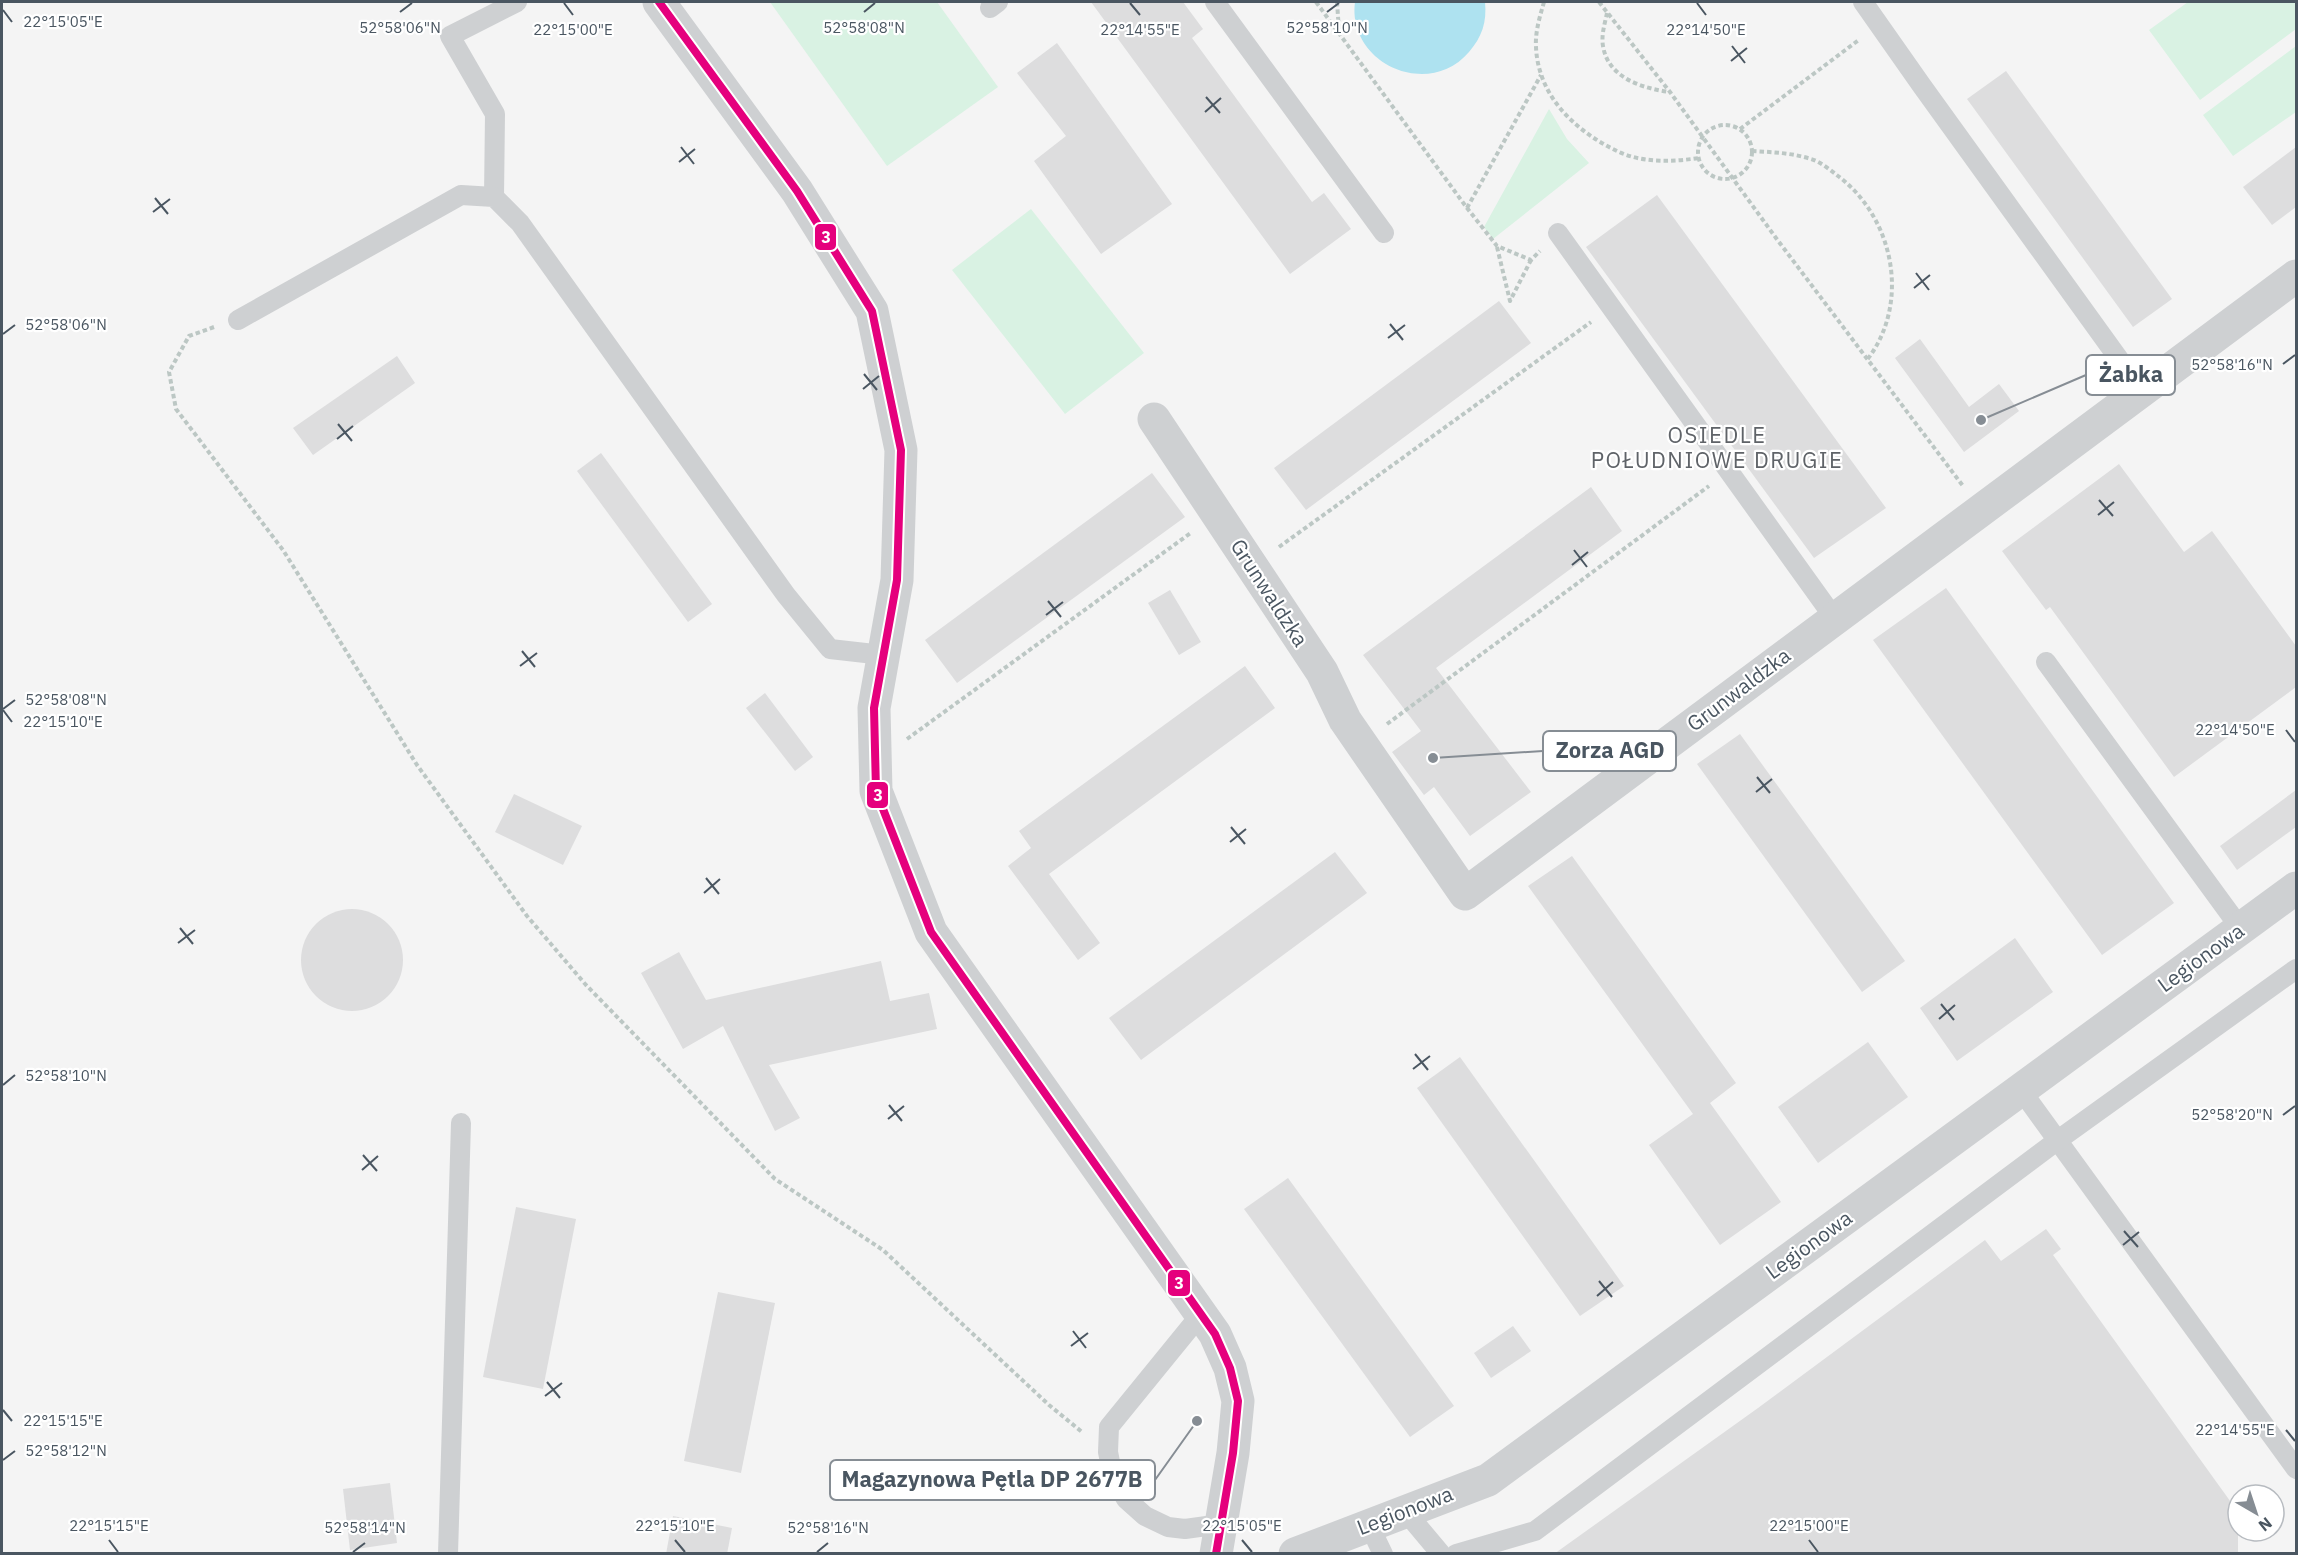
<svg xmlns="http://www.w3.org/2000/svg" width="2298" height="1555" viewBox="0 0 2298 1555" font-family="'IBM Plex Sans',sans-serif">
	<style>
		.green { fill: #d9f2e3 }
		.water { fill: #aee2f0 }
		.building { fill: #ddddde }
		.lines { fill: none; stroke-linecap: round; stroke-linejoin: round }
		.path { stroke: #bcc7c4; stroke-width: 4; stroke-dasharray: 4.5 3; stroke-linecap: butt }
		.lane { stroke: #ced0d2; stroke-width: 20 }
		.street { stroke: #ced0d2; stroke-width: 33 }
		.bus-1-casing { stroke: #fff; stroke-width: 12 }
		.bus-1 { stroke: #e5007d; stroke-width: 8 }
		.ticks { fill: none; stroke: #4a5661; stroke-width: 2 }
		.labels { text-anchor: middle; stroke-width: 4.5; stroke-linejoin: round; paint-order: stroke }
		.street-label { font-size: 21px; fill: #4a5661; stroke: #fff }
		.neighbourhood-label { font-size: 22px; letter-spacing: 1.5px; fill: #5f6368; stroke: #fff }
		.ticks-label { font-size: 15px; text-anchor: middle; fill: #4a5661; stroke: #fff; stroke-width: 4.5; stroke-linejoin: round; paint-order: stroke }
		.leader { fill: none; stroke: #868d94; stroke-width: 2 }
		.callout-dot { fill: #868d94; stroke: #fff; stroke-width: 2 }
		.callout { fill: #fff; stroke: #868d94; stroke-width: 2 }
		.callout-label { font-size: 22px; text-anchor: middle; font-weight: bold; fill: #4a5661 }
		.line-badge { stroke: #fff; stroke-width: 2 }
		.badge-label { font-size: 16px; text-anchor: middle; font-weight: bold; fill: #fff }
	</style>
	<rect width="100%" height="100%" fill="#f4f4f4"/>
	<!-- green -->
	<g class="green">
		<path d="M770,2H937L998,87L887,166Z"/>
		<path d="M2188,2H2296V29L2200,100L2149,30Z"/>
		<path d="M2296,46V112L2233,156L2203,115Z"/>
		<path d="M1549,109L1567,139L1589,163L1493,239L1484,227Z"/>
		<path d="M1031,209L1144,353L1065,414L952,270Z"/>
	</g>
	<!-- water -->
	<path class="water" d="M1355,2H1485C1487,22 1482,37 1469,52C1428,100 1347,63 1355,2Z"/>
	<!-- building -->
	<g class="building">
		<path d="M1091,2H1183L1203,29L1192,38L1312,202L1324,193L1351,229L1290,274Z"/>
		<path d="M1057,43L1172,204L1101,254L1034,161L1066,136L1017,73Z"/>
		<path d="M2006,71L2172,299L2133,327L1967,99Z"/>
		<path d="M2296,147V207L2272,225L2243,187Z"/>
		<path d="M1657,195L1886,508L1814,558L1586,247Z"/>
		<path d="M1499,301L1531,343L1306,510L1274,468Z"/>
		<path d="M1920,339L1969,407L1999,384L2019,411L1964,452L1895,358Z"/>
		<path d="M397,356L415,383L313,455L293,428Z"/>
		<path d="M601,453L712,604L688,622L577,471Z"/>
		<path d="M2119,464L2184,552L2212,531L2296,646V687L2174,777L2050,607L2046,610L2002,551Z"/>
		<path d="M1152,473L1185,517L957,683L925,640Z"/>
		<path d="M1591,487L1622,531L1436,668L1531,792L1470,836L1434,787L1424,795L1392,752L1421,731L1363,655Z"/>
		<path d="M1946,588L2174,903L2102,955L1873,640Z"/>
		<path d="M1170,590L1201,642L1179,655L1148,603Z"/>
		<path d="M1245,666L1275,708L1049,874L1100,943L1078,960L1008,866L1031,848L1019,831Z"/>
		<path d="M765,693L813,757L795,771L746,708Z"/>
		<path d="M1740,734L1905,961L1862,992L1697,764Z"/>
		<path d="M2296,790V827L2237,870L2220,846Z"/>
		<path d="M514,794L582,826L563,865L495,832Z"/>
		<path d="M1335,852L1367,893L1141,1060L1109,1018Z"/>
		<path d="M1572,856L1736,1083L1710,1103L1781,1202L1720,1245L1649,1145L1693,1114L1528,886Z"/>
		<circle cx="352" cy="960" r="51"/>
		<path d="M2015,938L2053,992L1957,1061L1920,1008Z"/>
		<path d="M679,952L706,1000L881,961L890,1001L929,993L937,1029L769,1065L800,1118L775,1131L723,1026L683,1049L641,973Z"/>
		<path d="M1868,1042L1908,1097L1818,1163L1778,1107Z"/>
		<path d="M1460,1057L1624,1286L1580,1316L1417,1088Z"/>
		<path d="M1288,1178L1454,1406L1410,1437L1244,1209Z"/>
		<path d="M516,1207L576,1219L543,1389L483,1377Z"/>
		<path d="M2046,1229L2061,1249L2053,1255L2238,1512V1554H1554L1758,1408L1985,1240L2001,1261Z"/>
		<path d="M718,1292L775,1303L741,1473L684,1461Z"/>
		<path d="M1513,1326L1531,1351L1491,1378L1474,1353Z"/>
		<path d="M390,1483L397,1543L350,1550L343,1489Z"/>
		<path d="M673,1516L732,1528L727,1554H666Z"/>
	</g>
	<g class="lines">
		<!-- path -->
		<g class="path">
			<path d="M1316,2L1467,208L1497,246L1531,260L1540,251"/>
			<path d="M1337,2L1339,31"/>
			<path d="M1544,2C1540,16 1535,32 1536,47C1538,96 1575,131 1617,151C1641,163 1672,162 1699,158"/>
			<path d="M1599,2L1670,92L1776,238L1963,486"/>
			<path d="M1607,13C1605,23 1601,35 1603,46C1608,78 1642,88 1669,92"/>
			<circle cx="1725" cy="152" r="27"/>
			<path d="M1740,129L1860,39"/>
			<path d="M1752,151C1772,152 1792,153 1811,159C1821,162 1830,170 1838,176C1894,218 1911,303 1867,360"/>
			<path d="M1467,208L1541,75"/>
			<path d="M1497,247L1510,301L1531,260"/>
			<path d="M214,327L189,336L169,372L176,409L283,550L417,765L527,916L586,985L775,1179L883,1250L1049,1405L1082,1432"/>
			<path d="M1279,547L1591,322"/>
			<path d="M1387,724L1709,486"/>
			<path d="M907,739L1192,532"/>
		</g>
		<!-- lane -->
		<g class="lane">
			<path d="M1215,2L1384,233"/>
			<path d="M1863,2L1922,86L2142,391"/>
			<path d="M990,8L998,2"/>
			<path d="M494,197L495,114L450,36L517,2"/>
			<path d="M1558,233L1835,619"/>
			<path d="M238,320L461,195L494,197L520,223L786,595L830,649L883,655"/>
			<path d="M2046,662L2241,929"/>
			<path d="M2021,1090L2296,1469"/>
			<path d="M1201,1314L1109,1427L1108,1452L1113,1477L1126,1499L1145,1516L1168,1527L1185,1529L1221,1524"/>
			<path d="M1405,1511L1441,1554"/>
			<path d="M1369,1525L1383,1554"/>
			<path d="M448,1554L461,1123"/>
			<path d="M1456,1554L1535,1531L2058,1140L2296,969"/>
		</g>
		<!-- street -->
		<g class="street">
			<path d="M659,2L797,191L872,311L901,450L897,580L874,708L876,791L931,932L1215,1334L1230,1368L1238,1401L1233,1453L1216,1554"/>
			<path d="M1154,419L1322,672L1345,720L1465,894L2296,276"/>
			<path d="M1295,1554L1488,1480L2296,888"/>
		</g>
		<!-- bus-1 casing -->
		<g class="bus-1-casing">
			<path id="bus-1" d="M659,2L797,191L872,311L901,450L897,580L874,708L876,791L931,932L1215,1334L1230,1368L1238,1401L1233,1453L1216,1554"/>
		</g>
		<!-- bus-1 -->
		<use href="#bus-1" class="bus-1"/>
	</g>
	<!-- ticks -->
	<path class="ticks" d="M564,3L573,15M1130,3L1140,15M1697,3L1706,15M3,10L12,22M400,12L412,3M864,12L875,3M1327,12L1339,3M1732,46L1745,63M1731,61L1747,48M1206,97L1220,113M1205,112L1221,98M681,147L694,164M679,162L695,149M155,198L168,214M153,212L170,199M1916,273L1929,290M1914,288L1930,275M1390,324L1403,340M3,334L15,325M1388,338L1405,325M2283,364L2295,355M864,374L877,390M863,389L879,376M338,424L352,441M337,439L353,426M2099,500L2113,516M2098,515L2114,502M1574,550L1587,567M1572,565L1588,552M1048,601L1061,617M1046,615L1063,602M522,651L535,667M520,666L537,653M3,709L15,700M3,710L12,722M2286,730L2295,742M1757,777L1770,793M1756,792L1772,779M1231,827L1245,844M1230,842L1246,829M706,878L719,894M704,893L720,879M180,928L193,944M178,943L195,930M1941,1004L1954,1020M1939,1019L1955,1005M1415,1054L1428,1070M1413,1069L1430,1056M3,1085L15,1075M889,1105L902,1121M2283,1115L2295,1106M888,1119L904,1106M363,1155L377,1171M362,1170L378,1156M2124,1231L2138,1247M2123,1245L2139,1232M1599,1281L1612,1297M1597,1296L1613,1282M1073,1331L1086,1348M1071,1346L1088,1333M547,1382L560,1398M545,1396L562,1383M3,1410L12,1421M2286,1430L2295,1441M3,1460L15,1451M109,1540L118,1552M675,1540L685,1552M1242,1540L1252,1552M1809,1540L1818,1552M353,1552L365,1543M817,1552L828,1543"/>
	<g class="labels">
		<!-- street labels -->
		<g class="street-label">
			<text transform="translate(1269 593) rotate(57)" y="7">Grunwaldzka</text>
			<text transform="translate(1739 690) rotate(-37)" y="7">Grunwaldzka</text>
			<text transform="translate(2201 958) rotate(-36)" y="7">Legionowa</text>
			<text transform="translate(1809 1245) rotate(-36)" y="7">Legionowa</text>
			<text transform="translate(1405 1511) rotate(-21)" y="7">Legionowa</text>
		</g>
		<!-- neighbourhood labels -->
		<g class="neighbourhood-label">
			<text x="1717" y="443">OSIEDLE<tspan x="1717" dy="25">POŁUDNIOWE DRUGIE</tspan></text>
		</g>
	</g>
	<g class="ticks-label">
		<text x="63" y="27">22°15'05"E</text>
		<text x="400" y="33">52°58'06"N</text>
		<text x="864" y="33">52°58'08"N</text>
		<text x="1327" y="33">52°58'10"N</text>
		<text x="1706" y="35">22°14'50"E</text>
		<text x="573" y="35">22°15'00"E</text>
		<text x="1140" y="35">22°14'55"E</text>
		<text x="66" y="330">52°58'06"N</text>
		<text x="2232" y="370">52°58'16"N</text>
		<text x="66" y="705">52°58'08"N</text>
		<text x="63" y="727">22°15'10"E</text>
		<text x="2235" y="735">22°14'50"E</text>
		<text x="66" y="1081">52°58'10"N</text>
		<text x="2232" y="1120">52°58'20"N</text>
		<text x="63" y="1426">22°15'15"E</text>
		<text x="2235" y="1435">22°14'55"E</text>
		<text x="66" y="1456">52°58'12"N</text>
		<text x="109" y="1531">22°15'15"E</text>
		<text x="675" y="1531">22°15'10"E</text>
		<text x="1242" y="1531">22°15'05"E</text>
		<text x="1809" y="1531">22°15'00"E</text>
		<text x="365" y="1533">52°58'14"N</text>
		<text x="828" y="1533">52°58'16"N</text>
	</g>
	<!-- callouts -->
	<path class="leader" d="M1981 420L2086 375M1433 758L1543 751M1197 1421L1155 1480"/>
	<g class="callout-dot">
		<circle cx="1981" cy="420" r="6"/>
		<circle cx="1433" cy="758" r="6"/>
		<circle cx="1197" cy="1421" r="6"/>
	</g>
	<g class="callout">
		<rect x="2086" y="355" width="89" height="40" rx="6"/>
		<rect x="1543" y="731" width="133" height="40" rx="6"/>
		<rect x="830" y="1460" width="325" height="40" rx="6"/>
	</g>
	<g class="callout-label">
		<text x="2131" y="382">Żabka</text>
		<text x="1610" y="758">Zorza AGD</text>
		<text x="992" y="1487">Magazynowa Pętla DP 2677B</text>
	</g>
	<g class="line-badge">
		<rect x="814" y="223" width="23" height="28" rx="6" fill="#e5007d"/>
		<rect x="866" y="781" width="23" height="28" rx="6" fill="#e5007d"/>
		<rect x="1167" y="1269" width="24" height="28" rx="6" fill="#e5007d"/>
	</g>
	<g class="badge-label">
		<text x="826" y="243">3</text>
		<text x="878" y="801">3</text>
		<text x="1179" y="1289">3</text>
	</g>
	<!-- border -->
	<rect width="2298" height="1555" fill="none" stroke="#4a5661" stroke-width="6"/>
	<!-- north arrow -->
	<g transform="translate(2256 1513) rotate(141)"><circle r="28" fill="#ffffff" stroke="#b7bbc0" stroke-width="1.5"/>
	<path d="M0-4.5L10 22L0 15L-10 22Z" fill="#868d94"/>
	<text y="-9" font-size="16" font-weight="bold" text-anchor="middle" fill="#4a5661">N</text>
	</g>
</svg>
